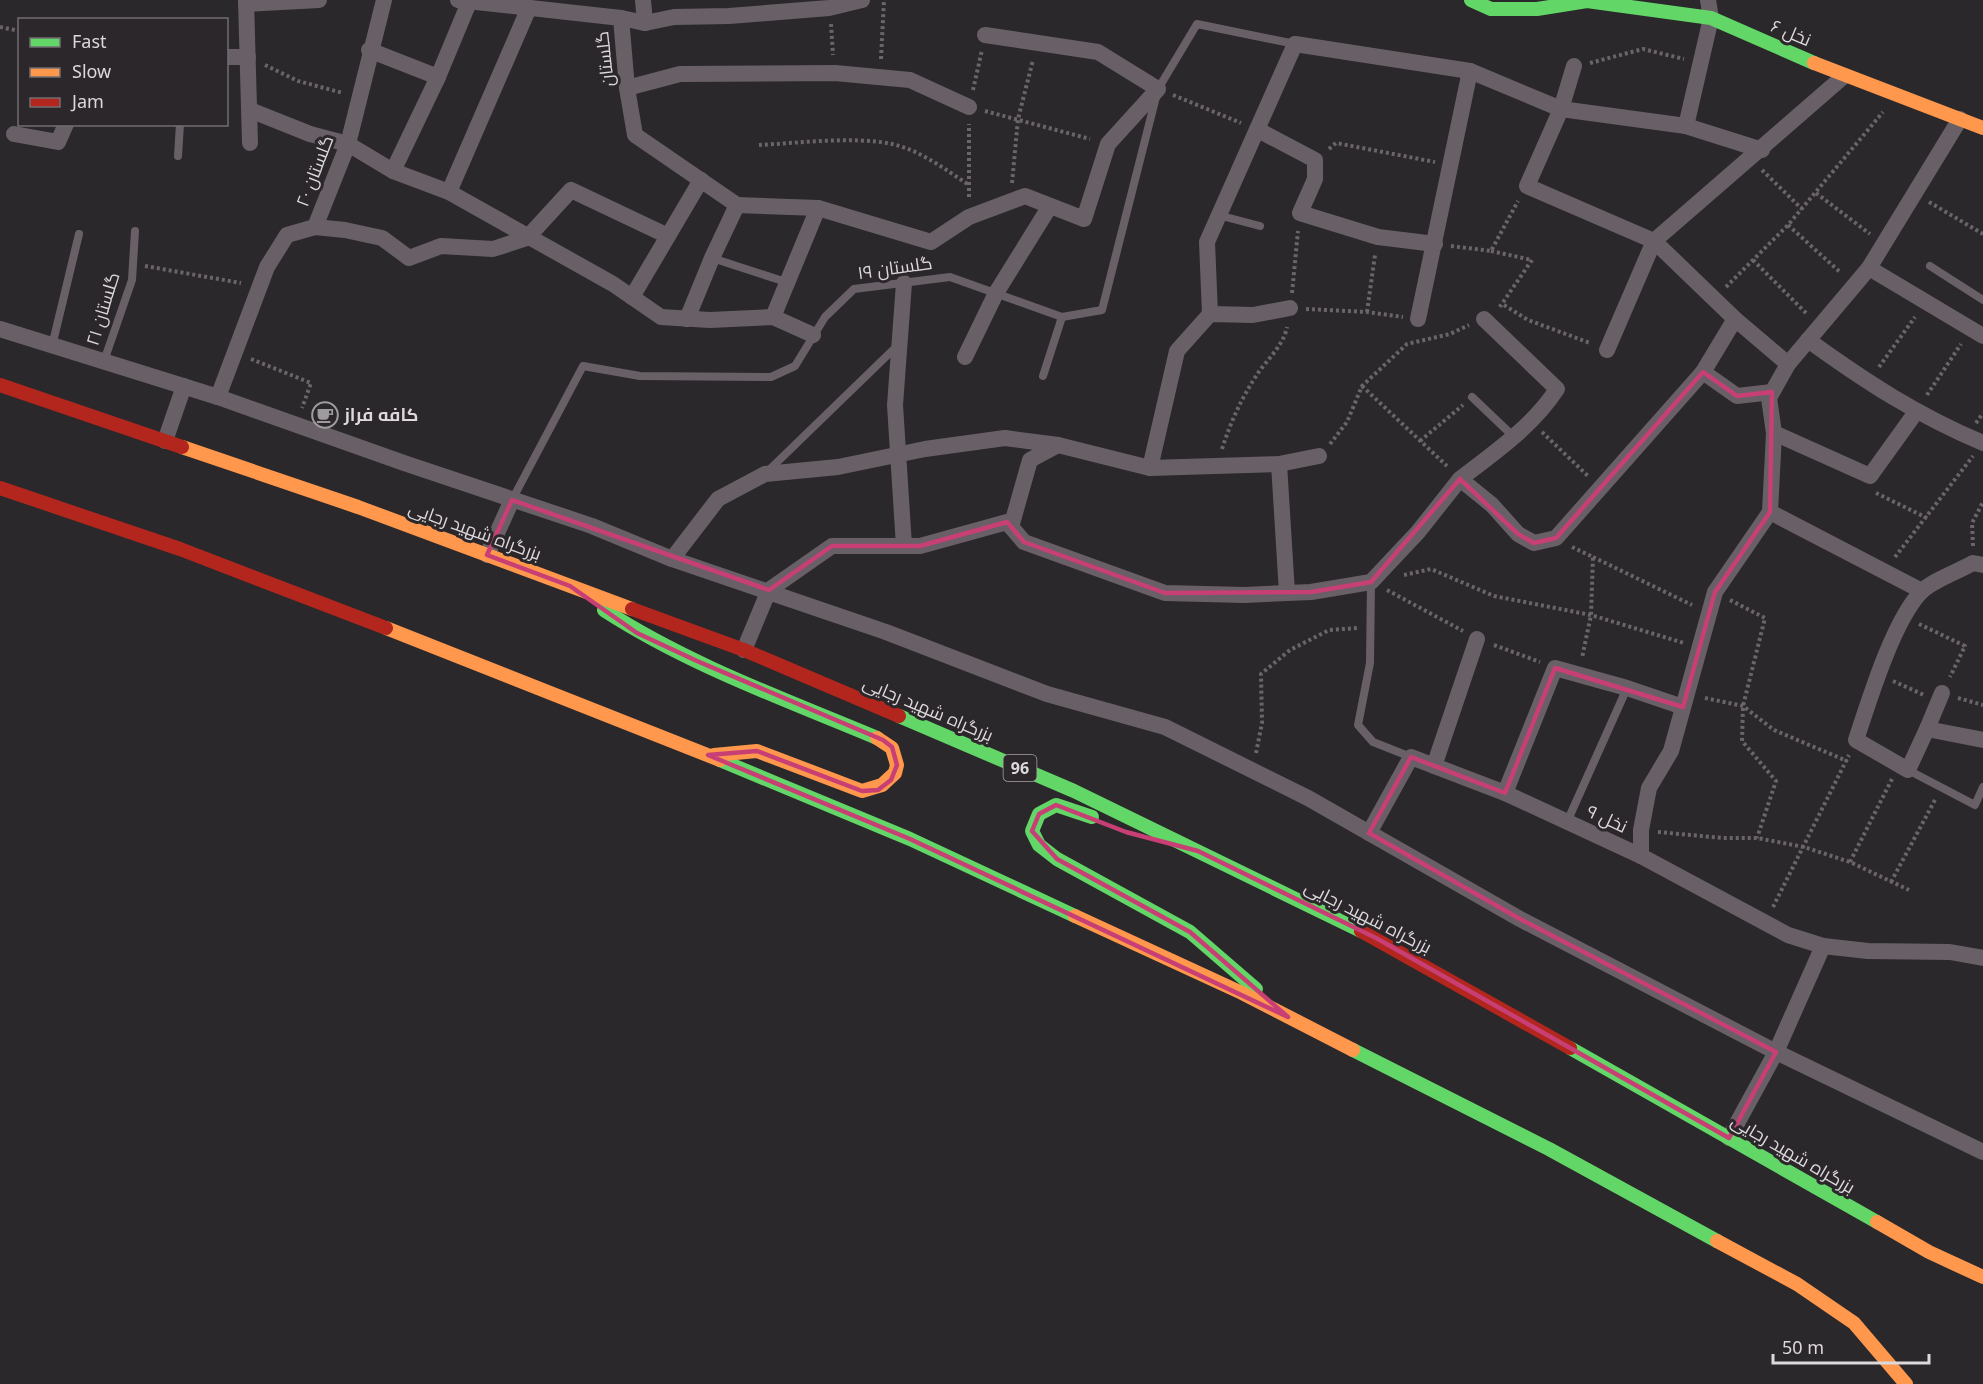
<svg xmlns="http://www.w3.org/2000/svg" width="1983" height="1384" viewBox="0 0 1983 1384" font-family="'Noto Sans',Cairo,sans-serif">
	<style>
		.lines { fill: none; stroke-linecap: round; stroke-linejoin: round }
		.path { stroke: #6b646a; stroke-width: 4; stroke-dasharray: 3 3; stroke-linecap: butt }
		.lane { stroke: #696067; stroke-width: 8 }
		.street { stroke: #696067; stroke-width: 16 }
		.fast { stroke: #63d668; stroke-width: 14 }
		.slow { stroke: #ff974d; stroke-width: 14 }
		.jam { stroke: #b3261e; stroke-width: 14 }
		.marked { fill: none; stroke: #c73f75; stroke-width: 4.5; stroke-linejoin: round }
		.labels { text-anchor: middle; stroke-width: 6; stroke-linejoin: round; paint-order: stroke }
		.shield { fill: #2b272b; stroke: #a7a4a7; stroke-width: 1.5 }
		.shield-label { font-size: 16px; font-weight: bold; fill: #dcd9dc }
		.street-label { font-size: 18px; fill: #dcd9dc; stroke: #2b272b }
		.poi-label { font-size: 18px; font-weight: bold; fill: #dcd9dc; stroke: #2b272b; text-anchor: start }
	</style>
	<rect width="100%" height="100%" fill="#2a282a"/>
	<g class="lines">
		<!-- path -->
		<g class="path">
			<path d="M831,24L833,55"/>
			<path d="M0,27L20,31"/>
			<path d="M881,59L884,0"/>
			<path d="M1590,63L1643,49L1684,59"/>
			<path d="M265,65L298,81L343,93"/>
			<path d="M973,90L982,50"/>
			<path d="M1173,95L1241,123"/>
			<path d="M985,111L1090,139"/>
			<path d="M759,145C799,143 854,136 892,144C920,150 946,170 969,185"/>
			<path d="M1329,149L1336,143L1435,162"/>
			<path d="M1762,170L1802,209"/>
			<path d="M1012,183L1018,119L1033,60"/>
			<path d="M1816,193L1870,234"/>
			<path d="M969,197V124"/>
			<path d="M1929,202L1983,234"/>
			<path d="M1788,225L1841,273"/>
			<path d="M1451,246L1491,251L1518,201"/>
			<path d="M1491,251L1532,260L1499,308"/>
			<path d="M1753,260L1808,315"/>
			<path d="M145,266L241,283"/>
			<path d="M1726,287L1788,225L1883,112"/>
			<path d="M1292,293L1298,231"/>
			<path d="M1504,305L1528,320L1590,343"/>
			<path d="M1306,309L1367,312L1403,317"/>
			<path d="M1367,312L1375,255"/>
			<path d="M251,359L311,383L302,408"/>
			<path d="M1879,367L1915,317"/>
			<path d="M1362,386L1447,466"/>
			<path d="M1927,395L1961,344"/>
			<path d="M1976,423L1983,413"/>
			<path d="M1542,432L1589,477"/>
			<path d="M1420,441L1463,405"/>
			<path d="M1330,444L1347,422L1362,386L1407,344L1450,334L1469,325"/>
			<path d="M1222,449C1231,421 1242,397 1258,373C1268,359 1284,344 1287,327"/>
			<path d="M1876,493L1927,518"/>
			<path d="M1973,546L1972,523L1983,502"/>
			<path d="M1572,547L1593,557L1591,615L1582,658"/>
			<path d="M1593,557L1692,605"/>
			<path d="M1895,557L1973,456"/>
			<path d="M1404,575L1431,569L1494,596L1591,615L1684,643"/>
			<path d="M1387,590L1463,631"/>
			<path d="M1730,600L1765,618L1743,706L1742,741L1776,781L1757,838"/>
			<path d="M1919,624L1965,646L1950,677"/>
			<path d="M1494,645L1540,662"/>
			<path d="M1893,681L1924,695"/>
			<path d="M1705,698L1743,706L1774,730L1847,761"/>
			<path d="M1958,698L1983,705"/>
			<path d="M1256,753L1262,723L1261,674L1290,650L1329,630L1358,628"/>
			<path d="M1658,832L1723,838H1757L1804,847L1850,862L1909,890"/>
			<path d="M1850,862L1892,779"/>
			<path d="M1891,882L1936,798"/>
			<path d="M1773,907L1849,755"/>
		</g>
		<!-- lane -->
		<g class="lane">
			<path d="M178,156L180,124"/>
			<path d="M1218,215L1260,226"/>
			<path d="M712,258L786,282"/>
			<path d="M1930,266L1983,300"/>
			<path d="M52,346L79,234"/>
			<path d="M104,361L132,280L135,231"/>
			<path d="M1043,376L1062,317"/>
			<path d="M1472,397L1514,437"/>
			<path d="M768,471L897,346"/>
			<path d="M512,500L583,366L640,376L771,377L795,366L825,317L854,289L950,277L1062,317L1102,310L1158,89L1197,24L1295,44"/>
			<path d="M1371,582L1370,663L1358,725L1373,742L1411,757"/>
			<path d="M1908,770L1975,805L1983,787"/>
			<path d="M1567,822L1627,688"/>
		</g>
		<!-- street -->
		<g class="street">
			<path d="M246,0L250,143"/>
			<path d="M458,0L621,18L627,88L635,135L737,205"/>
			<path d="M643,0L645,23"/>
			<path d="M246,4L319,0"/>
			<path d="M621,18L645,23L674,17L729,16L829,8L862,0"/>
			<path d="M369,50L438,77"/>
			<path d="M226,57H248"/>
			<path d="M1574,66L1561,109L1527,186L1654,241L1735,319L1788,364"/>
			<path d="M627,88L680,74L835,73L910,80L969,107"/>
			<path d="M250,110L310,134L348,144L393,171L449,192L613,284L661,317L710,320L773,317L813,335"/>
			<path d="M1686,126L1711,18L1708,0"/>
			<path d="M1258,130L1315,160V179L1300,213L1378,237L1435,244"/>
			<path d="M14,134L58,142L66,124"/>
			<path d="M393,171L438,77L470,0"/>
			<path d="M449,192L528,10"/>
			<path d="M315,227L348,144L384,0"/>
			<path d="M1869,268L1983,336"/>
			<path d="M632,297L668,236"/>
			<path d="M1210,314L1207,242L1295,44L1470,71L1561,109L1686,126L1762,150"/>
			<path d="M773,317L818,208"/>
			<path d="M687,319L712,258L737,205L818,208L931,242L969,217L1025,196L1084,219L1108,144L1158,89L1098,52L985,35"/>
			<path d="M1418,319L1470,71"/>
			<path d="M0,329L218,397L404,463L592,526L672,559L886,632L1047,694L1165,727L1308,798L1520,919L1776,1052L1983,1152"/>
			<path d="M1808,340C1866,382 1917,415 1983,443"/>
			<path d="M1607,350L1654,241L1844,76"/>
			<path d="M965,357L996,293L1050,206"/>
			<path d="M1703,372L1735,319"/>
			<path d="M218,397L267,267L287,235L315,227L345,230L382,238L409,258L441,246L493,249L527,238L571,190L668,236L701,180"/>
			<path d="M1774,433L1870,476L1916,412"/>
			<path d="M165,441L184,386"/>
			<path d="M1279,464L1287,593"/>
			<path d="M1150,468L1177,351L1210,314L1253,315L1290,308"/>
			<path d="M1460,479C1495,452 1533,426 1557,389L1484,319"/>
			<path d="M1770,512L1922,591"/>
			<path d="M1011,527L1030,460L1058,445"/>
			<path d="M904,546L895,405L904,283"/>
			<path d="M487,555L512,500"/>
			<path d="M672,559L718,499L765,474L838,467L925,449L1005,438L1058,445L1150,468L1279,464L1319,456"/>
			<path d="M1983,565L1973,563C1959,571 1931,581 1921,592C1893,621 1869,701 1856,740L1908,770L1927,729L1983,740"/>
			<path d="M744,650L769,590L832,546H920L1007,522L1024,542L1165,593L1244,595L1311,592L1371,582L1418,532L1460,479L1492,505L1518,534L1534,543L1556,538L1703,372L1737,396L1772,392"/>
			<path d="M1927,729L1942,693"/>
			<path d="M1434,766L1477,639"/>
			<path d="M1505,793L1555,668L1627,688L1683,707"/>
			<path d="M1369,833L1411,757L1505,793L1641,856L1788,935L1823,946L1868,951L1950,952L1983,958"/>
			<path d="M1641,856V830L1649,788L1671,751L1715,592L1770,512L1774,433L1769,398L1788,364L1869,268L1960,119"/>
			<path d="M1729,1138L1776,1052L1823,946"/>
		</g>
		<!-- fast -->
		<g class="fast">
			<path d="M1471,0L1491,9H1537L1587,1L1711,18L1814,63"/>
			<path d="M604,610C689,665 784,699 877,738"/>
			<path d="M899,716L1074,791L1361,931"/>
			<path d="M720,760L910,839L1075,916"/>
			<path d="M1092,817L1056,805L1039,814L1032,831L1039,845L1057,859L1190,932L1256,989"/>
			<path d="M1570,1048L1877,1222"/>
			<path d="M1353,1050L1549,1149L1717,1241"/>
		</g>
		<!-- slow -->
		<g class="slow">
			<path d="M1814,63L1983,128"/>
			<path d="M182,447L358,507L632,609"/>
			<path d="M386,628L720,760"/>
			<path d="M714,755L757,751L862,791L882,785L895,773L897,765L892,748L877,738"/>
			<path d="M1075,916L1242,993L1353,1050"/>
			<path d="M1877,1222L1929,1252L1983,1277"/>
			<path d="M1717,1241L1797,1284L1854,1323L1906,1384"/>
		</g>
		<!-- jam -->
		<g class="jam">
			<path d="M0,385L182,447"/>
			<path d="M0,488L180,549L386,628"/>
			<path d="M632,609L744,650L899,716"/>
			<path d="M1361,931L1570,1048"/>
		</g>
	</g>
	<!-- marked area -->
	<path class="marked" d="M1703,372L1737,396L1772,392L1770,512L1715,592L1683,707L1555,668L1505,793L1411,757L1369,833L1520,919L1776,1052L1729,1138L1376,938L1198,851L1126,832L1056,805L1039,814L1032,831L1057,859L1190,932L1288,1017L910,839L708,755L757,751L862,791L878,790L891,780L897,765L892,747L883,740L697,661L637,633L570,586L487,555L512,500L769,590L832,546H920L1007,522L1024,542L1165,593L1311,592L1371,582L1460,479L1518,534L1534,543L1556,538Z"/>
	<!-- icons -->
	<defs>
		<g id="cafe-ring" transform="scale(1.35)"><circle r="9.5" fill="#2b272b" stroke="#9e9b9e" stroke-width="1.5"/><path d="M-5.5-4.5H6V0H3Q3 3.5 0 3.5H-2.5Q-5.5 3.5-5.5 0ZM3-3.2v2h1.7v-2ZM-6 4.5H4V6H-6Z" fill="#9e9b9e"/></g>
	</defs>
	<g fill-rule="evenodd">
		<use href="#cafe-ring" x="325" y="415"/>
	</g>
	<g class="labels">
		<!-- shield labels -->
		<rect class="shield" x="1003.5" y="755" width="33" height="26" rx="4.5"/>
		<g class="shield-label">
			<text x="1020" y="774">96</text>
		</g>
		<!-- street labels -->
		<g class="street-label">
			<text transform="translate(1791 33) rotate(23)" y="6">نخل ۶</text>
			<text transform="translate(605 59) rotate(-96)" y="6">گلستان</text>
			<text transform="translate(315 171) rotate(-69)" y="6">گلستان ۲۰</text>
			<text transform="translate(895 268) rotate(-8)" y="6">گلستان ۱۹</text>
			<text transform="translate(103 309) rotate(-73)" y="6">گلستان ۲۱</text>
			<text transform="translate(475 531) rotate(20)" y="6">بزرگراه شهید رجایی</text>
			<text transform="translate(928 709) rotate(23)" y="6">بزرگراه شهید رجایی</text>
			<text transform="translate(1607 819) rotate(25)" y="6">نخل ۹</text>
			<text transform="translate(1368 917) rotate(27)" y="6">بزرگراه شهید رجایی</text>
			<text transform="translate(1793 1154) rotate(30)" y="6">بزرگراه شهید رجایی</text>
		</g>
		<!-- poi labels -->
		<g class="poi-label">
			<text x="344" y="421">کافه فراز</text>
		</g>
	</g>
	<!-- legend -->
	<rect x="18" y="18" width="210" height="108" fill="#2b272b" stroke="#726e72" stroke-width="1.5"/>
	<rect x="30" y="38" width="30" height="9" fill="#63d668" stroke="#726e72" stroke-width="1.5"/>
	<text x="72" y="48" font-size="18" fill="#dcd9dc">Fast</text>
	<rect x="30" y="68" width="30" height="9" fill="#ff974d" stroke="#726e72" stroke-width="1.5"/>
	<text x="72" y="78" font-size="18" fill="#dcd9dc">Slow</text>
	<rect x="30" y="98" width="30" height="9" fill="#b3261e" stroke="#726e72" stroke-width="1.5"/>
	<text x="72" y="108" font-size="18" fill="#dcd9dc">Jam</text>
	<!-- scale -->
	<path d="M1773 1354v9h156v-9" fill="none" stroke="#dcd9dc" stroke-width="3"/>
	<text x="1782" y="1354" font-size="18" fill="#dcd9dc" stroke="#2b272b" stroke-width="4.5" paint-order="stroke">50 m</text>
</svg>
